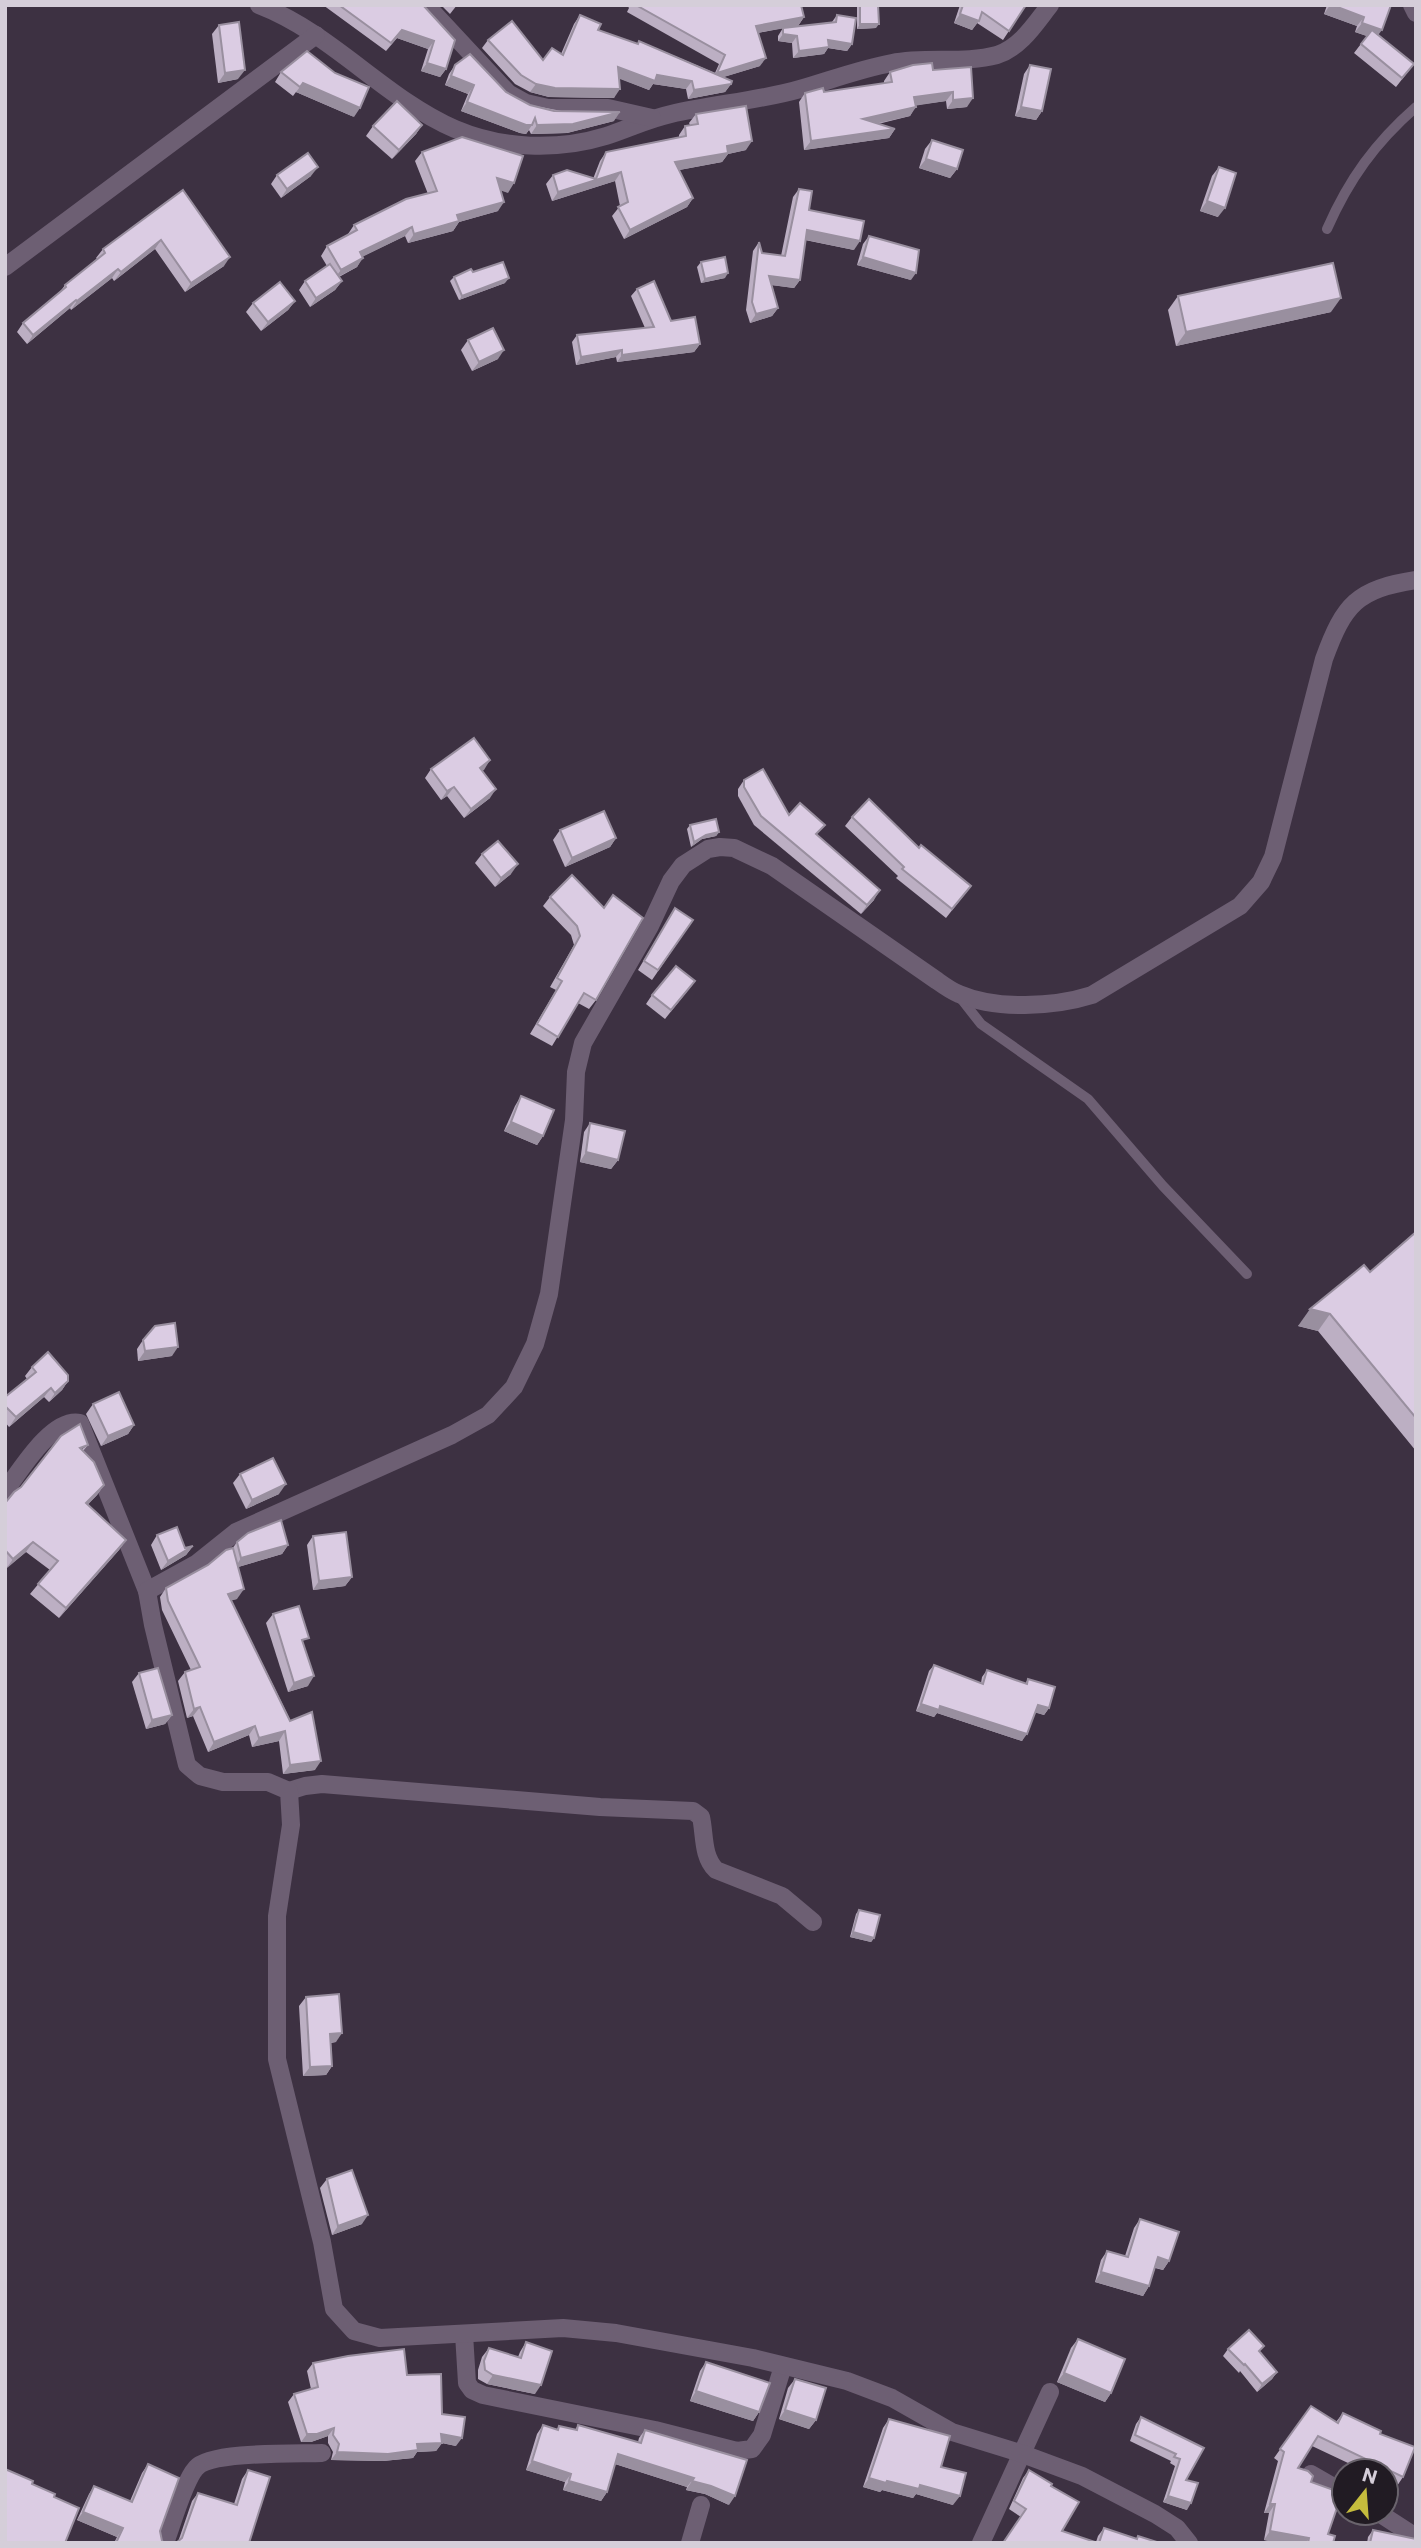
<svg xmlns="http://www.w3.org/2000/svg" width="1421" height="2548" viewBox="0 0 1421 2548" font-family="Commissioner,sans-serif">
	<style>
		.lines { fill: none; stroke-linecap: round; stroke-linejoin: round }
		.service { stroke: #6d5f73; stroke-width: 10 }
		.minor { stroke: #6d5f73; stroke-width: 18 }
		.wall { fill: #bcafc3 }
		.shaded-wall { fill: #998f9f }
		.building { fill: #dbcce3; stroke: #998f9f; stroke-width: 2 }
	</style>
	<rect width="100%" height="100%" fill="#3d3142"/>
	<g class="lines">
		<!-- service -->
		<g class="service">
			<path d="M1327,229C1349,179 1375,143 1416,107"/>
			<path d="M959,996L981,1024L1088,1099L1163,1186L1247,1274"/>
		</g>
		<!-- minor -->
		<g class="minor">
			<path d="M259,5C332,33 384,98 455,129C502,149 557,151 606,136C628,129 648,119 671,114C713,104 758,101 800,89C831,80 860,69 892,63C926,56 964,64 997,55C1021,47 1035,24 1050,5"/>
			<path d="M426,5L508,93L526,103L548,108H608L652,118"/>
			<path d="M1412,5L1416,13"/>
			<path d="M5,267L316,35"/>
			<path d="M5,1491C20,1471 52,1417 80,1423L147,1591"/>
			<path d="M289,1791L305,1786L322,1784L600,1807L693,1811L701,1817C705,1835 702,1856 716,1870L782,1896L813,1922"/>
			<path d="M464,2334L467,2383L472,2390L483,2395L655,2430L737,2451L752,2449L762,2435L783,2366"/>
			<path d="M1311,2474L1344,2493"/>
			<path d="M1379,2513L1416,2537"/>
			<path d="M165,2543C172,2525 184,2481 196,2468C210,2451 297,2454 322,2453"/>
			<path d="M690,2543L701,2505"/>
			<path d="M981,2543L1050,2392"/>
			<path d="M1189,2543L1177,2528L1155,2514L1082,2476L1020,2453L952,2432L892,2398L847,2381L753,2358L616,2333L563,2328L380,2338L354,2331L334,2309L322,2242L277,2059V1916L291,1825L289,1791L268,1782H223L200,1776L187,1765L153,1625L147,1591L196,1564L236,1532L452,1435L488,1415L514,1387L535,1344L549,1294L574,1120L576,1072L583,1043L650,926L671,881L683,865L708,849L720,847L734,848L772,866L936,980C943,985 951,991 959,994C996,1010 1054,1007 1092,995L1240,906L1261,882L1273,857L1324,659C1344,604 1357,589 1416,580"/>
		</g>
	</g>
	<!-- wall -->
	<g class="wall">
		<path d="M323,5H423L446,69L440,77L421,71L428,49L397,38L386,51Z"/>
		<path d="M441,5H457L450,14Z"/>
		<path d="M627,5H801L804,17L798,26L787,28L832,22L837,15L852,44L847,51L828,48L824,54L793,58L792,43L778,41V36L783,28L758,33L760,66L723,77L731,84L725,92L688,99L686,89L653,84L649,90L619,78L614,98L549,97L530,92L515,84L482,48L488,40L543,60L561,54L574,24L580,15L598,30L637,44L639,41L715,73L719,64L627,12L629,8Z"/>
		<path d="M857,5H878L876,28L857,29Z"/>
		<path d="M960,5H1026L1003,40L977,23L972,30L954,23Z"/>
		<path d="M1327,5H1391L1378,35L1414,64L1396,87L1354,53L1367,36L1355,32L1357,26L1324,14Z"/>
		<path d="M219,25L238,79L218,83L212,34Z"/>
		<path d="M455,65L530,105L614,121L567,133L531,134L529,130L526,134L520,133L461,111L468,94L445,85L449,74Z"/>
		<path d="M1030,65L1042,111L1036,120L1015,116L1024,74Z"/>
		<path d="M933,70L967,107L947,109L946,101L916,105L910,116L878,124L895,129L889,138L804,150L799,102L805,93L824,92L884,83V81L890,72Z"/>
		<path d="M281,72L354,117L296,92L293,96L275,82Z"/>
		<path d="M696,114L746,150L728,154L722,162L679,170L693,198L687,207L624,239L612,216L620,206L615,181L552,201L546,184L553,175L593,179L600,161L606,152L679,137V135L685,126L690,125L689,123Z"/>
		<path d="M422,125L416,134L392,159L366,136L373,126Z"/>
		<path d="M932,140L957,169L950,178L919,168L925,149Z"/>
		<path d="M422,152L508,193L501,190L498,211L459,222L453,231L408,243L405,236L363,256L357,267L339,277L342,281L335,290L310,307L299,290L305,281L327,266L321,256L327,246L348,235V234L354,225L428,194L415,161Z"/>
		<path d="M1219,167L1218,217L1200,211L1212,176Z"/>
		<path d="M277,175L311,176L281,198L271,184Z"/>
		<path d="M799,189L809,210L854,250L805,240L800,280L794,288L772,285L778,308L772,316L750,323L746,310L753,251L759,242L762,253L781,256L793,197Z"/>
		<path d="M183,190L224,266L185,292L155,249L114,281L112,278L71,310L70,308L27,344L17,332L23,323L60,292L65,285L97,259L96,258L103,249Z"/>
		<path d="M869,236L911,280L857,265L863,244Z"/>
		<path d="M701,262L725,278L701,283L697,267Z"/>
		<path d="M473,272L505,283L459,300L450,281L454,277Z"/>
		<path d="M637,289L671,321L700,344L694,352L617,362L616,357L576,365L572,342L577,335L645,328L631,296Z"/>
		<path d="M1178,296L1331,312L1176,346L1168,310Z"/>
		<path d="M295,301L288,310L261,331L246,312L253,303Z"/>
		<path d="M468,340L498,359L472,371L461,350Z"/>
		<path d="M490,760L482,771L490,798L464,818L447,796L441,800L425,778L431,769Z"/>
		<path d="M744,780L817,835L874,900L861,914L754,825L738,796V789Z"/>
		<path d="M852,817L919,848L971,886L946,918L896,878L898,876L845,826Z"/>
		<path d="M690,825L719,832L716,836L702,839L691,847L687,829Z"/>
		<path d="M560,830L616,838L610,847L565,867L553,840Z"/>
		<path d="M482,854L511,874L495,887L475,863Z"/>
		<path d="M572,875L596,1000L589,1009L578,1003L552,1046L530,1034L556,990L550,987L574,945L571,935L543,906L550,897Z"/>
		<path d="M675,908L693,920L652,980L638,970Z"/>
		<path d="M688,990L665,1019L646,1004L652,995Z"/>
		<path d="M521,1096L543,1136L537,1145L504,1131L515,1106Z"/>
		<path d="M590,1123L618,1160L611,1169L580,1162L584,1132Z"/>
		<path d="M1416,1232V1451L1318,1331L1298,1326L1370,1272Z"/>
		<path d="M143,1340L172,1356L138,1361L137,1349Z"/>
		<path d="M32,1367L68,1381L62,1390L49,1402L44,1397L9,1427L5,1422V1397L27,1379L25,1376Z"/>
		<path d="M93,1404L134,1425L128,1434L101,1446L86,1414Z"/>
		<path d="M88,1445L83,1451L104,1485L97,1495L87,1505L126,1540L119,1550L59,1618L30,1594L50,1570L26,1552L5,1569V1503Z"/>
		<path d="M240,1474L279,1494L246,1509L233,1483Z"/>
		<path d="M157,1535L185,1548L193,1546L186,1555L161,1570L151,1545Z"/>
		<path d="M313,1536L352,1577L345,1586L313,1590L307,1545Z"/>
		<path d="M237,1542L288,1545L282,1554L238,1567L237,1599L231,1600L315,1770L283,1774L279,1741L252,1747L249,1735L208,1752L193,1716L187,1718L178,1681L185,1672L191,1670L162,1610L160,1597L166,1588L208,1565L232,1549Z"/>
		<path d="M273,1614L308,1686L288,1692L266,1623Z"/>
		<path d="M934,1665L981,1683L982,1677L987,1670L1025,1684L1028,1679L1049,1708L1044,1715L1035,1712L1022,1741L937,1713L934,1717L916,1711L929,1671Z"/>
		<path d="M139,1673L172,1715L165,1724L146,1729L132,1682Z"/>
		<path d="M859,1910L874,1938L871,1942L850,1937L856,1914Z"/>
		<path d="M306,1997L336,2042L331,2043L332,2066L326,2075L303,2076L299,2006Z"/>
		<path d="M327,2179L362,2224L332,2235L320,2188Z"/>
		<path d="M1140,2219L1169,2261L1163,2270L1155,2268L1149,2286L1143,2296L1095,2282L1101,2260L1107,2251L1125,2256L1134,2228Z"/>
		<path d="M1078,2339L1111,2393L1105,2402L1057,2382L1071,2348Z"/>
		<path d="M526,2342L535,2394L487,2384L478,2379V2370L482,2357L489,2348L518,2357L520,2352Z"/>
		<path d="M1228,2349L1260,2352L1277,2372L1272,2379L1257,2392L1240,2371L1239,2373L1223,2356Z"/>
		<path d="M706,2362L759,2412L753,2421L690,2401L700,2371Z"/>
		<path d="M313,2363L407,2375L442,2414L456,2446L442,2443L436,2451L417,2452L413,2458L383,2461L331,2460L333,2452L328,2443V2436L311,2442H301L288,2402L294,2394L311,2389L307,2371Z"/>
		<path d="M795,2379L816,2420L809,2429L779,2419L788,2388Z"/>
		<path d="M1311,2406L1336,2422L1343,2413L1380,2434L1403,2477L1397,2486L1386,2481V2471H1365L1312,2446L1298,2468L1311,2482L1328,2534L1333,2543H1281L1264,2540L1269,2513H1264L1278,2461L1274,2458Z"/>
		<path d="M1141,2417L1204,2448L1186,2480L1187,2510L1163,2502L1175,2466L1170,2463L1171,2461L1130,2441L1136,2424Z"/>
		<path d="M889,2419L941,2467L953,2505L916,2494L913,2498L882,2490L880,2492L863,2487L883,2428Z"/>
		<path d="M543,2425L557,2429L559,2426L575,2430L578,2425L638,2442L639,2438L645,2430L729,2505L705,2494L686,2490L687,2487L615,2464L607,2492L601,2501L563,2490L565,2482L526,2470L537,2434Z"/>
		<path d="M148,2464L162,2541L165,2543H114L117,2537L77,2520L89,2494L94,2486L130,2501L142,2473Z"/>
		<path d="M248,2470L249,2543L178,2542L192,2501L198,2493L234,2504L242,2479Z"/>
		<path d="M1029,2470L1051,2486L1062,2531L1096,2542L1098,2536L1104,2528L1136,2539L1138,2536L1160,2543H1003L1021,2517L1009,2509L1023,2478Z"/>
		<path d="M1373,2530L1416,2543H1367L1368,2537Z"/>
	</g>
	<!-- shaded-wall -->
	<g class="shaded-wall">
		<path d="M1330,5H1332L1364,17L1357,26L1324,14Z"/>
		<path d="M960,14L979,21L972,30L954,23Z"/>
		<path d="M804,17L798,26L750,34L756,26Z"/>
		<path d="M1362,23L1382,30L1375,39L1355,32Z"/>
		<path d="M860,24H879L876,28L857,29Z"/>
		<path d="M402,30L434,41L428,49L397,38L386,51Z"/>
		<path d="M783,34L797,36L792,43L778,41Z"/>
		<path d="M828,40L852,44L847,51L828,48L824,54L793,58L799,51Z"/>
		<path d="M766,58L760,66L711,81L717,73Z"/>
		<path d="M427,63L446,69L440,77L421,71Z"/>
		<path d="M618,67L657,75L692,81L686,89L653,84L649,90L612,76Z"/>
		<path d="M245,70L238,79L218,83L225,73Z"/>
		<path d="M451,76L474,85L468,94L445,85Z"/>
		<path d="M303,83L360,108L354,117L296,92L293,96Z"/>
		<path d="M536,84L620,89L614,98L549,97L530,92Z"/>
		<path d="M731,84L725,92L688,99L694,90Z"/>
		<path d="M953,92L946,101L907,107L914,97Z"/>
		<path d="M973,98L967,107L947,109L953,100Z"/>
		<path d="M467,102L532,125L526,134L520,133L461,111Z"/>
		<path d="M916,107L910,116L857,128L863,119Z"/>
		<path d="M1021,107L1042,111L1036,120L1015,116Z"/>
		<path d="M620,112L614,121L567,133L531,134L537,125Z"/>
		<path d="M422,125L416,134L392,159L399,150Z"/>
		<path d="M895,129L889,138L804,150L811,141Z"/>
		<path d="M752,141L746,150L728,154L722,162L669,172L675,162L727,146Z"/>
		<path d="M926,159L957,169L950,178L919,168Z"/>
		<path d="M318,167L311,176L281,198L287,189Z"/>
		<path d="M621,172L615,181L552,201L558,192Z"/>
		<path d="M497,178L514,183L508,193L491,187Z"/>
		<path d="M693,198L687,207L624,239L630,230Z"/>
		<path d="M1207,201L1225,208L1218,217L1200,211Z"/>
		<path d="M504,202L498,211L459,222L453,231L408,243L414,234L457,215Z"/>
		<path d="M412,227L405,236L354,261L360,252Z"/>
		<path d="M807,230L860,241L854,250L801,239Z"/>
		<path d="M161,240L155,249L114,281L121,272Z"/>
		<path d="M230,257L224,266L185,292L191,283Z"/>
		<path d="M863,257L916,273L911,280L857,265Z"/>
		<path d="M363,258L357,267L334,279L341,270Z"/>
		<path d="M118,269L112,278L71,310L77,301Z"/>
		<path d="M728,273L725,278L701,283L705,279Z"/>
		<path d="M769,276L800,280L794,288L763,284Z"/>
		<path d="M509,278L505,283L459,300L462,296Z"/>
		<path d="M342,281L335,290L310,307L316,298Z"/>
		<path d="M1341,298L1331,312L1176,346L1186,332Z"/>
		<path d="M76,300L70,308L27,344L33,335Z"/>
		<path d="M295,301L288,310L261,331L268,322Z"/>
		<path d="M778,308L772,316L750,323L756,314Z"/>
		<path d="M700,344L694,352L617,362L622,355Z"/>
		<path d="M504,350L498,359L472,371L479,362Z"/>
		<path d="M622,350L616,357L576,365L581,357Z"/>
		<path d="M490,760L484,770L473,777L480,768Z"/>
		<path d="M454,787L447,796L441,800L447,791Z"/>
		<path d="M496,789L490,798L464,818L471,809Z"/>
		<path d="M719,832L716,836L702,839L691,847L694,842L706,835Z"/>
		<path d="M616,838L610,847L565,867L572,858Z"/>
		<path d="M518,864L511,874L495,887L501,878Z"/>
		<path d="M880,890L874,900L861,914L867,905Z"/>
		<path d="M511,1122L543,1136L537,1145L504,1131Z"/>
		<path d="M586,1152L618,1160L611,1169L580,1162Z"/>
		<path d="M1310,1309L1330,1314L1318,1331L1298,1326Z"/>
		<path d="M178,1347L172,1356L138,1361L145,1351Z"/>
		<path d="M68,1381L62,1390L49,1402L55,1393Z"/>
		<path d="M51,1388L44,1397L9,1427L16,1417Z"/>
		<path d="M134,1425L128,1434L101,1446L108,1436Z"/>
		<path d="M286,1484L279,1494L246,1509L252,1500Z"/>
		<path d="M104,1485L97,1495L79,1514L86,1503Z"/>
		<path d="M126,1540L119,1550L59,1618L66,1608Z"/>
		<path d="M33,1542L26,1552L6,1569L13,1559Z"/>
		<path d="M288,1545L282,1554L235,1568L241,1558Z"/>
		<path d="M193,1546L186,1555L161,1570L168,1561Z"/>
		<path d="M352,1577L345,1586L313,1590L319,1581Z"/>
		<path d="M244,1589L237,1599L222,1603L228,1594Z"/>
		<path d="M314,1676L308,1686L288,1692L294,1683Z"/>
		<path d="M921,1704L940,1706L1027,1734L1022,1741L937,1713L934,1717L916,1711Z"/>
		<path d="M1038,1705L1049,1708L1044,1715L1033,1712Z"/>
		<path d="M200,1707L193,1716L187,1718L194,1709Z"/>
		<path d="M172,1715L165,1724L146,1729L152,1720Z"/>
		<path d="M255,1726L249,1735L208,1752L214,1742Z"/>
		<path d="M285,1731L279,1741L252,1747L259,1738Z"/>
		<path d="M321,1761L315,1770L283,1774L290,1765Z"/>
		<path d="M853,1932L874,1938L871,1942L850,1937Z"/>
		<path d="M342,2033L336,2042L324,2043L330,2034Z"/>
		<path d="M332,2066L326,2075L303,2076L310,2067Z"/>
		<path d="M368,2215L362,2224L332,2235L338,2226Z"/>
		<path d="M1158,2257L1169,2261L1163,2270L1151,2266Z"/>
		<path d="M1101,2272L1149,2286L1143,2296L1095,2282Z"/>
		<path d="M1277,2372L1272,2379L1257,2392L1262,2384Z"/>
		<path d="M1064,2373L1111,2393L1105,2402L1057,2382Z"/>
		<path d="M493,2375L541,2385L535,2394L487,2384Z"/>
		<path d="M696,2391L759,2412L753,2421L690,2401Z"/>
		<path d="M785,2410L816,2420L809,2429L779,2419Z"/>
		<path d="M334,2428L328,2436L311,2442H301L307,2434Z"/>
		<path d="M441,2434L462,2438L456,2446L442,2443L436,2451L417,2452L413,2458L383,2461L331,2460L337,2452L417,2444Z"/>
		<path d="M618,2454L694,2478L687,2487L612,2463Z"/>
		<path d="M532,2461L571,2474L565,2482L526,2470Z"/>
		<path d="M869,2478L920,2485L960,2496L953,2505L916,2494L913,2498L882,2490L880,2492L863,2487Z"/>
		<path d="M569,2481L607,2492L601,2501L563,2490Z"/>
		<path d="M692,2481L711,2486L735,2496L729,2505L705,2494L686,2490Z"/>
		<path d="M1168,2496L1191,2503L1187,2510L1163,2502Z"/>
		<path d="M1270,2504H1275L1269,2513H1264Z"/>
		<path d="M83,2512L123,2528L117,2537L77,2520Z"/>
		<path d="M1270,2531L1309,2538L1306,2543H1281L1264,2540Z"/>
	</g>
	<!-- building -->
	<g class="building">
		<path d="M339,5H423L455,40L446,69L427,63L434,41L402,30L391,43Z"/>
		<path d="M636,5H801L804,17L756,26L766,58L717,73L725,55Z"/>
		<path d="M860,5H878L879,24H860Z"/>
		<path d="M963,5H1026L1009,31L982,12L979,21L960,14Z"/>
		<path d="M1332,5H1391L1382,30L1362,23L1364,17Z"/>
		<path d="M580,15L601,24L598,30L638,44L639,41L732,81L731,84L694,90L692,81L657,75L655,81L618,67L620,89L555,88L536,84L521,75L488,40L512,21L543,60L552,48L563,55Z"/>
		<path d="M837,15L856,18L852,44L828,40L829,47L799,51L797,36L783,34V28L836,22Z"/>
		<path d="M239,22L245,70L225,73L219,25Z"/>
		<path d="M1372,30L1414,64L1402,78L1361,44Z"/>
		<path d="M307,51L335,73L369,87L360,108L303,83L300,87L281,72Z"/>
		<path d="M470,54L506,92L530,105L554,111L620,112L573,124L537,125L535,118L532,125H526L467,102L474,85L451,76L455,65Z"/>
		<path d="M932,63L933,70L971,67L973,98L953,100V92L914,97L916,107L863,119L895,129L811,141L805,93L823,88L824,92L892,82L890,72L913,65Z"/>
		<path d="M1030,65L1051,69L1042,111L1021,107Z"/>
		<path d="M397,101L422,125L399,150L373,126Z"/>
		<path d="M746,106L752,141L727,146L728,153L675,162L693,198L630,230L618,207L628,202L621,172L558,192L553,175L567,170L596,179L606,152L686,136L685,126L698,124L696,114Z"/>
		<path d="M462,137L523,156L514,183L497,178L504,202L457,215L459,221L414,234L412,227L360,252L363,258L341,270L327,246L357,230L354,225L406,199L437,191L422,152Z"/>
		<path d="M932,140L963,150L957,169L926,159Z"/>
		<path d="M308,153L318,167L287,189L277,175Z"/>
		<path d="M1219,167L1236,173L1225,208L1207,201Z"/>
		<path d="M799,189L812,191L809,210L864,221L860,241L807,230L800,280L769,276L778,308L756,314L752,302L759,242L762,253L785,256Z"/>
		<path d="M183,190L230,257L191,283L161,240L121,272L118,269L77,301L76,300L33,335L23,323L66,287L65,285L105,253L103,249Z"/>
		<path d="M869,236L919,250L916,273L863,257Z"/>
		<path d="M725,257L728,273L705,279L701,262Z"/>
		<path d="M503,262L509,278L462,296L454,277L471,269L473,272Z"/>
		<path d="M1333,263L1341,298L1186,332L1178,296Z"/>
		<path d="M330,264L342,281L316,298L305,281Z"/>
		<path d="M654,281L671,321L695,317L700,344L622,355V350L581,357L577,335L654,327L637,289Z"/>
		<path d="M280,282L295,301L268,322L253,303Z"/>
		<path d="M493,328L504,350L479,362L468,340Z"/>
		<path d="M474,738L490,760L480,768L496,789L471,809L454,787L447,791L431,769Z"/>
		<path d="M763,769L789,815L800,803L825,825L816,834L880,890L867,905L761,816L744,787V780Z"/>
		<path d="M869,799L919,848L921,845L971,886L952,909L902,869L904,867L852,817Z"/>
		<path d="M604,811L616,838L572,858L560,830Z"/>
		<path d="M716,819L719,832L706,835L694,842L690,825Z"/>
		<path d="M498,841L518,864L501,878L482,854Z"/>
		<path d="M572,875L604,908L613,895L643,918L596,1000L584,993L558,1037L537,1024L562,981L557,978L580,936L577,926L550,897Z"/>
		<path d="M675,908L693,920L658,970L644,961Z"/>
		<path d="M676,966L695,981L671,1010L652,995Z"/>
		<path d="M521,1096L554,1110L543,1136L511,1122Z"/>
		<path d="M590,1123L625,1131L618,1160L586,1152Z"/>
		<path d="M1416,1232V1418L1330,1314L1310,1309L1364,1265L1370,1272Z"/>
		<path d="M175,1323L178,1347L145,1351L143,1340L155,1326Z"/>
		<path d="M48,1352L68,1375V1381L55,1393L51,1388L16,1417L5,1406V1397L36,1372L32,1367Z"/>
		<path d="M119,1392L134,1425L108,1436L93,1404Z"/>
		<path d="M80,1424L88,1445L80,1448L94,1462L104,1485L86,1503L126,1540L66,1608L38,1584L58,1561L33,1542L13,1559L5,1550V1503L14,1492L21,1487L61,1436Z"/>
		<path d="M273,1458L286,1484L252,1500L240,1474Z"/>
		<path d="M281,1520L288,1545L241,1558L237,1542L248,1533Z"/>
		<path d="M177,1527L185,1548L193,1546L168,1561L157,1535Z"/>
		<path d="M346,1532L352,1577L319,1581L313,1536Z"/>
		<path d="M233,1548L244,1589L228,1594L290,1721L312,1712L321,1761L290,1765L285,1731L259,1738L255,1726L214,1742L200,1707L194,1709L185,1672L200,1667L168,1601L166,1588L208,1565L226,1550Z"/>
		<path d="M299,1606L309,1638L302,1640L314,1676L294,1683L273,1614Z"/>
		<path d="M934,1665L983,1684L987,1670L1027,1684L1028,1679L1055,1687L1049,1708L1038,1705L1027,1734L940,1706L939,1710L921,1704Z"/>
		<path d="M158,1668L172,1715L152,1720L139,1673Z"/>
		<path d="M859,1910L880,1915L874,1938L853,1932Z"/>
		<path d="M339,1994L342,2033L330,2034L332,2066L310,2067L306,1997Z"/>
		<path d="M352,2170L368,2215L338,2226L327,2179Z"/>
		<path d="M1140,2219L1179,2232L1169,2261L1158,2257L1149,2286L1101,2272L1107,2251L1128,2257Z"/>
		<path d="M1249,2330L1264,2346L1259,2351L1277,2372L1262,2384L1245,2364L1244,2365L1228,2349Z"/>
		<path d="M1078,2339L1125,2359L1111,2393L1064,2373Z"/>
		<path d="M526,2342L552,2351L541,2385L493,2375L485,2370L484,2361L489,2348L521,2358Z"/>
		<path d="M404,2349L407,2375L441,2374L442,2414L465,2417L462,2438L441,2434L442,2443L417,2444L418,2450L388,2454L337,2452L339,2444L333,2435L334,2428L317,2434H307L294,2394L318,2387L313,2363L348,2356Z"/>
		<path d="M706,2362L770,2383L759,2412L696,2391Z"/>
		<path d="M795,2379L826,2388L816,2420L785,2410Z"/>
		<path d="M1311,2406L1338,2423L1343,2413L1381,2431L1380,2434L1415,2447L1403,2477L1318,2436L1298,2468L1308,2471L1313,2476L1311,2482L1342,2493L1328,2534L1335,2536L1333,2543H1308L1309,2538L1270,2531L1275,2504H1270L1284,2452L1280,2449Z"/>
		<path d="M1141,2417L1204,2448L1186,2480L1198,2483L1191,2503L1168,2496L1180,2459L1174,2457L1176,2454L1135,2435Z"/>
		<path d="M889,2419L950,2436L941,2467L966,2473L960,2496L920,2485L919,2489L887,2481L886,2483L869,2478Z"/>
		<path d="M543,2425L558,2430L559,2426L577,2430L578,2425L641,2443L645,2430L747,2460L735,2496L711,2486L692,2481L694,2478L618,2454L607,2492L569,2481L571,2474L532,2461Z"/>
		<path d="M148,2464L179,2478L160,2531L162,2541L165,2543H116L123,2528L83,2512L94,2486L132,2502Z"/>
		<path d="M5,2469L33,2481L32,2484L55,2494L54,2497L79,2508L65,2543H5Z"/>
		<path d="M248,2470L270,2477L249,2543H176L182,2538L198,2493L237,2505Z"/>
		<path d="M1029,2470L1052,2484L1051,2486L1079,2502L1062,2531L1098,2543H1003L1026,2509L1014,2501Z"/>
		<path d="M1104,2528L1137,2539L1138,2536L1160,2543H1099Z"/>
		<path d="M1373,2530L1416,2539V2543H1370Z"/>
	</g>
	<!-- border -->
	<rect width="1421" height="2548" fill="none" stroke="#d5ced9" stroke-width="14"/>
	<!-- north arrow -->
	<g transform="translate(1365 2492) rotate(17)"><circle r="33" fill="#211b23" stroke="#69636c" stroke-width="2"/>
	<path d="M0-5L12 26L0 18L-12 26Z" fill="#c5bc3d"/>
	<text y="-10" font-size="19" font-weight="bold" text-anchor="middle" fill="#d5ced9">N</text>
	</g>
</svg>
